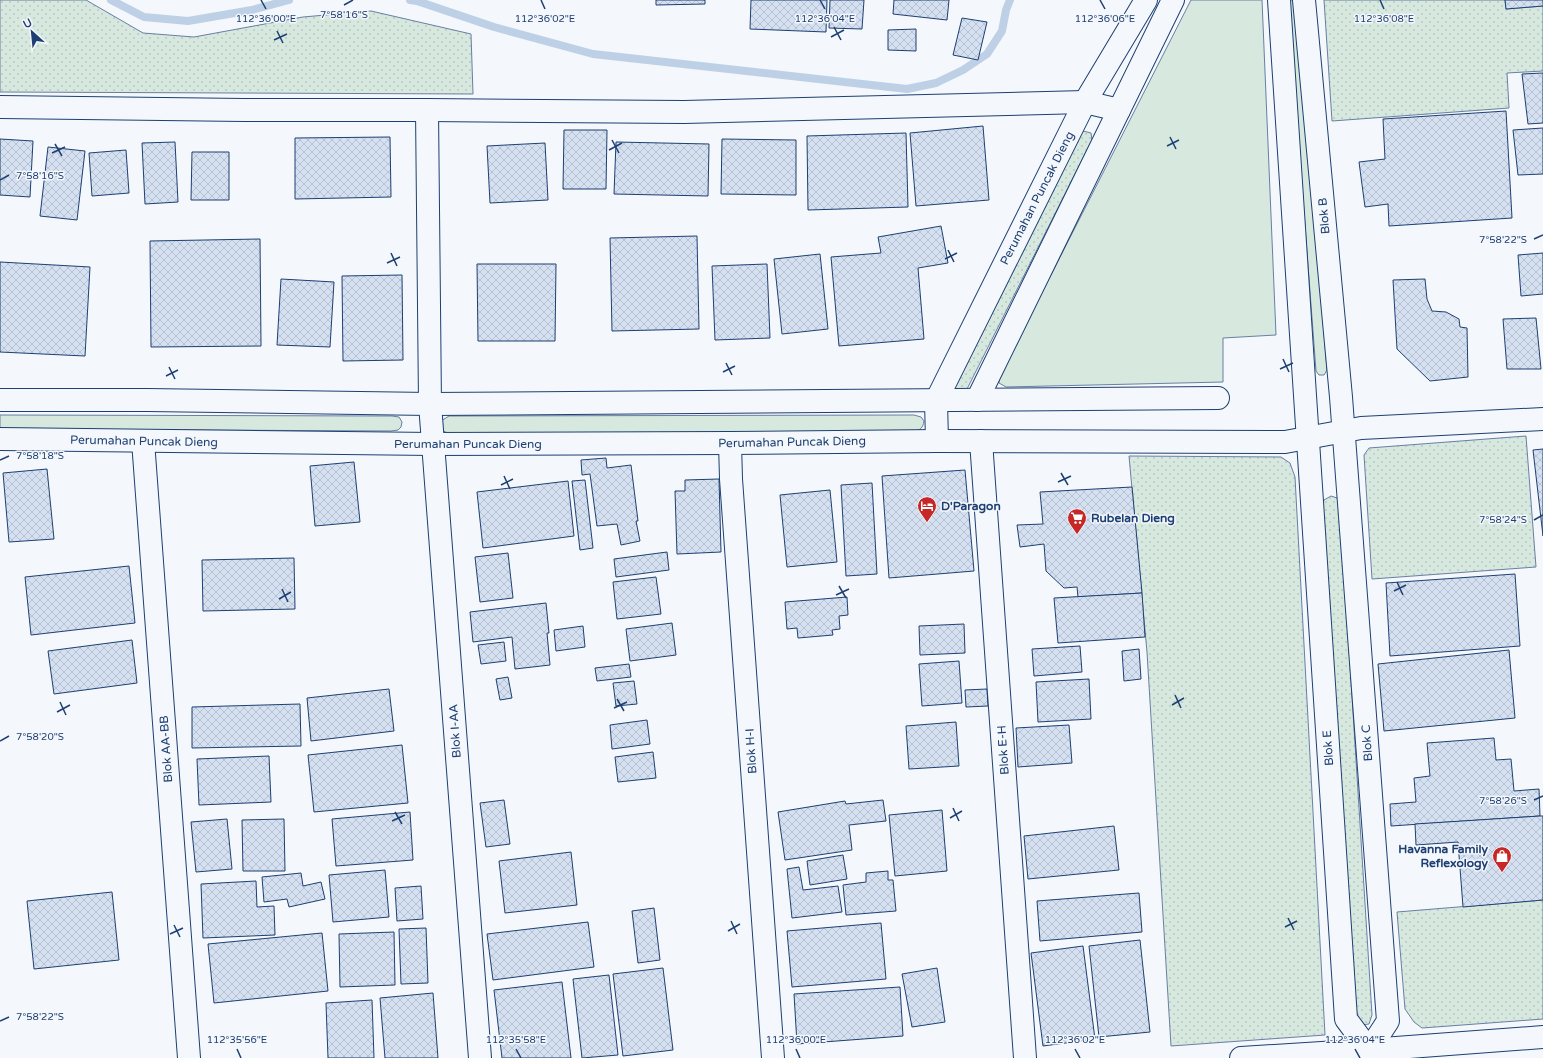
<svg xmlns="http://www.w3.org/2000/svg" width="1543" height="1058" viewBox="0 0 1543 1058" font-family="'Varela Round',sans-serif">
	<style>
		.grass { fill: url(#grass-dots); stroke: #687fa3 }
		.garden { fill: #d7e8df; stroke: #687fa3 }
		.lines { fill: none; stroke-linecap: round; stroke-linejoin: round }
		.stream { stroke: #bed0e5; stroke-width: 8 }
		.building { fill: url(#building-cross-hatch); stroke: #1d3f73 }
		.minor-casing { stroke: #1d3f73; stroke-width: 24 }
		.minor { stroke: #f4f7fb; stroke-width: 22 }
		.ticks { fill: none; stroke: #1d3f73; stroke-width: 1.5 }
		.labels { text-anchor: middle; stroke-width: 3; stroke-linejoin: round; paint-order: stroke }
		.street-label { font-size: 12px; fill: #1d3f73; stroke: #f4f7fb }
		.poi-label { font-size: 12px; font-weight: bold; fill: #1d3f73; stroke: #f4f7fb; text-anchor: start }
		.ticks-label { font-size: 10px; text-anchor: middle; fill: #1d3f73; stroke: #f4f7fb; stroke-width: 3; stroke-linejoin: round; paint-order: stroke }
	</style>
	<defs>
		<pattern id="grass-dots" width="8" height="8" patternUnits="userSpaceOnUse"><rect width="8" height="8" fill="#d7e8df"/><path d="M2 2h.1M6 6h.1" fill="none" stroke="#b8c8c3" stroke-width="1.8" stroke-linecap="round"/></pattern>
		<pattern id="building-cross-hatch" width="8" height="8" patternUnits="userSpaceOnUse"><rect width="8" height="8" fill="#d5e0f0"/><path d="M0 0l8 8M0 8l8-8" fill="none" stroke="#b6c1d1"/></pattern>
	</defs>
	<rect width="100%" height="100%" fill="#f4f7fb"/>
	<!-- grass -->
	<g class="grass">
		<path d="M0,0H86L143,33L194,37L303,17L371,11L471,34L473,94L0,92Z"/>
		<path d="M1324,0H1505L1506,9L1543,6V71L1507,73L1509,108L1332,121Z"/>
		<path d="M1083,131L1091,133L1092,140L965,393L955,394L954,388L1079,135Z"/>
		<path d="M1526,436L1536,567L1372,579L1364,455L1369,448Z"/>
		<path d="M1129,456L1281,457L1290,463L1295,477L1325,1035L1171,1046L1147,652Z"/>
		<path d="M1331,496L1337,498L1340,505L1372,1015L1369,1024L1361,1025L1357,1017L1322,505L1324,500Z"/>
		<path d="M1543,900V1019L1422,1028L1414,1022L1405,1009L1397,912Z"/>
	</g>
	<!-- garden -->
	<g class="garden">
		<path d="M1191,0H1262L1276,335L1223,338V382L1006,387L999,383V377Z"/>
		<path d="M1288,0H1297L1327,370L1324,375H1319L1316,371Z"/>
		<path d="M0,415L392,416L399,417L402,422L401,427L398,430L391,431L0,429Z"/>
		<path d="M914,415L921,417L924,421C923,428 920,430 914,432L448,433L443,431L441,421L449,416Z"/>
	</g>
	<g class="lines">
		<!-- stream -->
		<g class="stream">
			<path d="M111,0L144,17L188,21L252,10L289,0"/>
			<path d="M410,0L417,1L494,27L593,54L907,89L936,83L963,70L987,54L1002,31L1006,10L1010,0"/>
		</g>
	</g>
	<!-- building -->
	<g class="building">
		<path d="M656,0H705V4L656,5Z"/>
		<path d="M751,0H827L826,32L750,29Z"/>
		<path d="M830,0H864L862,29L829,28Z"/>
		<path d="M894,0H949L947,20L893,14Z"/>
		<path d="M1505,0H1543V6L1506,9Z"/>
		<path d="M962,18L987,22L978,60L953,55Z"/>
		<path d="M916,29V51L888,50V30Z"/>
		<path d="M1543,73V123L1528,124L1522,74Z"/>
		<path d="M1506,111L1512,218L1389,226L1388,204L1365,207L1359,162L1385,159L1383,119Z"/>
		<path d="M983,126L989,200L916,206L910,133Z"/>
		<path d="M1543,128V174L1518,175L1513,130Z"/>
		<path d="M564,130H607L606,189H563Z"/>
		<path d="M906,133L908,207L808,210L807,136Z"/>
		<path d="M390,137L391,197L295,199V138Z"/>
		<path d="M0,139L33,141L30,197L0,195Z"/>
		<path d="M722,139L796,140V195L721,194Z"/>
		<path d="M175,142L178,202L145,204L142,143Z"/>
		<path d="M616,142L709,144L708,196L614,194Z"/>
		<path d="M545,143L548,200L490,203L487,146Z"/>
		<path d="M48,147L85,151L77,220L40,216Z"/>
		<path d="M126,150L129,193L92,196L89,153Z"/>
		<path d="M192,152H229V200H191Z"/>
		<path d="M941,226L948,263L918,268L924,339L839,346L831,257L881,253L878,237Z"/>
		<path d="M697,236L699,329L612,331L610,238Z"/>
		<path d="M260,239L261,346L151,347L150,241Z"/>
		<path d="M1543,253V294L1521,296L1518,255Z"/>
		<path d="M820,254L828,329L782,334L774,259Z"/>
		<path d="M0,262L90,267L85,356L0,352Z"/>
		<path d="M477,264H556L555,341H478Z"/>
		<path d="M767,264L770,338L715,340L712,266Z"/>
		<path d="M402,275L403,360L343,361L342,276Z"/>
		<path d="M281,279L334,282L330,347L277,345Z"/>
		<path d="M1425,279L1427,299L1432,311L1446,312L1459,319L1460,327L1467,328L1468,377L1430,381L1397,349L1393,280Z"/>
		<path d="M1536,318L1541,369H1507L1503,319Z"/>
		<path d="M1543,449V536L1533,450Z"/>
		<path d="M606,458L607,468L631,465L638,521H636L640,541L621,545L617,524L597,526L590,474L582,475L581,460Z"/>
		<path d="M354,462L360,522L315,526L310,466Z"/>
		<path d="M47,469L54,539L9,542L3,473Z"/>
		<path d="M965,470L974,571L889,578L882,476Z"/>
		<path d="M719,479L721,552L677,554L675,491H685V480Z"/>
		<path d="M585,480L593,548L580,550L572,481Z"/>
		<path d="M568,481L574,536L483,548L477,492Z"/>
		<path d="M872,483L877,574L846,576L841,485Z"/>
		<path d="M1132,487L1142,593L1078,597L1077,587L1064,588L1046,571L1044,544L1020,547L1017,525L1043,524L1040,492Z"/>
		<path d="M830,490L837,562L787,567L780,495Z"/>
		<path d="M667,552L669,570L616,577L614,559Z"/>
		<path d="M508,553L513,598L480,602L475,557Z"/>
		<path d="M294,558L295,609L203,611L202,560Z"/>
		<path d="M129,566L135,623L31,635L25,577Z"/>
		<path d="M1515,574L1520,646L1390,656L1386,583Z"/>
		<path d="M656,577L661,614L617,619L613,582Z"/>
		<path d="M1142,593L1145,637L1058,643L1054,598Z"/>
		<path d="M847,597L848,615L839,616L840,629L832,630L833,635L798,638L797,628L787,629L785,602Z"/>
		<path d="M546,603L549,633H547L550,665L515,669L512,637L473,642L470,612Z"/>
		<path d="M672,623L676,655L630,661L626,629Z"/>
		<path d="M964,624L965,653L920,655L919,626Z"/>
		<path d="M583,626L585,647L556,651L554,630Z"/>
		<path d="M132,640L137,683L54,694L48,651Z"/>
		<path d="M504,642L506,661L481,664L478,645Z"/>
		<path d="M1080,646L1082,672L1034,676L1032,649Z"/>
		<path d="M1139,649L1141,679L1124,681L1122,651Z"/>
		<path d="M1509,650L1515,718L1384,731L1378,664Z"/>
		<path d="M959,661L962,703L922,706L919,664Z"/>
		<path d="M629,664L631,677L597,681L595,668Z"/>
		<path d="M508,677L512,698L500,700L496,679Z"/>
		<path d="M1089,679L1091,719L1038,722L1036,682Z"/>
		<path d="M634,681L637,704L616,706L613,683Z"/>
		<path d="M389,689L394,731L311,741L307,698Z"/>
		<path d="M987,689L988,706L966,707L965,690Z"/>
		<path d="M300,704L301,746L192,748V707Z"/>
		<path d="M647,720L650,744L612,749L610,725Z"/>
		<path d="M956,722L959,766L909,769L906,726Z"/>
		<path d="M1069,725L1072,763L1018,767L1016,728Z"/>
		<path d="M1494,738L1496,760L1511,759L1514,791L1539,789L1540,816L1391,826L1390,804L1416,802L1414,778L1430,776L1427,743Z"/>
		<path d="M402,745L408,803L314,812L308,755Z"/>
		<path d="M653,752L656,778L618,782L615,757Z"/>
		<path d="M269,756L271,802L199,805L197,759Z"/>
		<path d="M504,800L510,844L486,847L480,803Z"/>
		<path d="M883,800L886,821L849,825L852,850L785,860L778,812L845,801L846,804Z"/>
		<path d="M942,810L947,871L895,876L889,815Z"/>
		<path d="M410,812L413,860L336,866L332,819Z"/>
		<path d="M1540,816H1543V900L1463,907L1458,842L1416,845L1415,824Z"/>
		<path d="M227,819L232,869L196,872L191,822Z"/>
		<path d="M284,819L285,871H243L242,820Z"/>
		<path d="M1114,826L1119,870L1028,879L1024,836Z"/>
		<path d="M571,852L577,905L505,913L499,861Z"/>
		<path d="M843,855L847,879L810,885L807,861Z"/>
		<path d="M799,867L803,890L838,886L842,912L792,918L787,869Z"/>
		<path d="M385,870L389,917L333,922L329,875Z"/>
		<path d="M888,871V880H893L896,911L846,915L843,885L866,882V873Z"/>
		<path d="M301,873L303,886L321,882L325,899L289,907L287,899L264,902L262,877Z"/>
		<path d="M256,881L257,907L274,906L275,935L203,938L201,884Z"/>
		<path d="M421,886L423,919L397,921L395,888Z"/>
		<path d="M112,892L119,960L34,969L27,901Z"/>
		<path d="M1139,893L1142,932L1040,941L1037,901Z"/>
		<path d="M654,908L660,960L638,963L632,911Z"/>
		<path d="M588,922L594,967L493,980L487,934Z"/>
		<path d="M881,923L886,979L792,987L787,931Z"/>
		<path d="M426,928L428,983L401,984L399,929Z"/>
		<path d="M394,932L395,985L340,987L339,934Z"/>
		<path d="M322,933L328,991L214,1003L208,944Z"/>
		<path d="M1140,940L1150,1032L1099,1037L1089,946Z"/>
		<path d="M1083,946L1095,1039L1043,1046L1031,953Z"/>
		<path d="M663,968L673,1050L623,1056L613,974Z"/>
		<path d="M937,968L945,1022L912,1027L902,974Z"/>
		<path d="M609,975L618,1055L582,1058L573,979Z"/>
		<path d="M562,982L571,1058H502L494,990Z"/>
		<path d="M900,987L903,1036L797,1044L794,994Z"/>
		<path d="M433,993L438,1058H385L380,998Z"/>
		<path d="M372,1000L374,1058H328L326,1003Z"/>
	</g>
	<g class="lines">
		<!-- minor casing -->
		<g class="minor-casing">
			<g id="minor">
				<path d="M1279,0L1346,1019L1369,1050"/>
				<path d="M1304,0L1341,397L1388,1021L1369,1050"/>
				<path d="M0,107L244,110H427L430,404L480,1058"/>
				<path d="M427,110L684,112L1085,102L1119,110"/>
				<path d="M0,400H147L430,404L1218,398"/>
				<path d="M977,400L1173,0"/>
				<path d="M0,439L433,444L730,443L937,441L1285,442L1361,428L1543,419"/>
				<path d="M143,441L189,1058"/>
				<path d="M937,441L936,401L1085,102L1146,0"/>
				<path d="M981,441L1025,1058"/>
				<path d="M730,443L731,479L773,1058"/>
				<path d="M1241,1058L1369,1050L1543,1037"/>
			</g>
		</g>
		<!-- minor -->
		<use href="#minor" class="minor"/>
	</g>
	<!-- ticks -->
	<path class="ticks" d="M261,0L266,9M541,0L545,9M820,0L825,9M1100,0L1105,9M1380,0L1384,9M344,5L353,0M834,27L841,40M277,31L283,43M831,37L844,30M274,40L287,34M1170,137L1176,149M612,140L619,153M55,144L62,156M1167,146L1179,140M609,150L622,143M52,153L65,147M0,180L9,175M1534,239L1543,235M948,250L954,262M391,253L397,266M945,259L957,253M387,263L400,257M1283,359L1289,372M726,363L732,375M169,367L175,379M1280,369L1293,363M723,372L735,366M166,376L178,370M0,460L9,456M1061,473L1068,485M504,476L510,489M1058,482L1071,476M501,485L513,479M1534,520L1543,515M1397,582L1403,595M839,586L846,598M282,589L288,602M1394,591L1406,585M836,595L849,589M279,599L291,592M1175,695L1181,708M617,699L624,711M60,702L66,715M1172,705L1184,698M614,708L627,702M57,712L70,705M0,741L9,736M1534,800L1543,796M953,808L959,821M395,812L402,824M950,818L962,811M392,821L405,815M1288,918L1294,930M731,921L737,934M174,925L180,937M1285,927L1297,921M728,931L740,924M170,934L183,928M0,1021L9,1017M237,1049L241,1058M516,1049L521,1058M796,1049L800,1058M1075,1049L1080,1058M1355,1049L1360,1058"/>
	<!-- icons -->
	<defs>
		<g id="hotel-pin" transform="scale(1)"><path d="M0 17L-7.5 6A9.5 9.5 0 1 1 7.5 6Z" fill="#c62828" stroke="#f4f7fb"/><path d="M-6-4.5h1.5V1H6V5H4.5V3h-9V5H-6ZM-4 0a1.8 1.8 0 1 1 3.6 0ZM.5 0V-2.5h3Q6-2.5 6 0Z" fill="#fff"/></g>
		<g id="supermarket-pin" transform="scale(1)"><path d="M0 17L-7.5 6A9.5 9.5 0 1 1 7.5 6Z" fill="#c62828" stroke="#f4f7fb"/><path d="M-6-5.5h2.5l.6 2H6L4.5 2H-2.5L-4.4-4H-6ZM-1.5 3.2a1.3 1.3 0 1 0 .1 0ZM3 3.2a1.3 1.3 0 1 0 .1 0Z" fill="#fff"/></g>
		<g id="shop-pin" transform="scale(1)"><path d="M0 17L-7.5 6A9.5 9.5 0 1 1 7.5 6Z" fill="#c62828" stroke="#f4f7fb"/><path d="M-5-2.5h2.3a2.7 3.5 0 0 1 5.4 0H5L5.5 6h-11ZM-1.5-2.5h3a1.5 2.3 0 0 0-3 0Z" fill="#fff"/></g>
	</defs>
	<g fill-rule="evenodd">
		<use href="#hotel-pin" x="927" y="506"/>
		<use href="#supermarket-pin" x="1077" y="518"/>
		<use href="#shop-pin" x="1502" y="856"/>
	</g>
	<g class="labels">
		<!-- street labels -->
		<g class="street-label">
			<text transform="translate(1037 198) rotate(-63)" y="4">Perumahan Puncak Dieng</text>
			<text transform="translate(1324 216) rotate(-95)" y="4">Blok B</text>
			<text transform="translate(144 441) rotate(1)" y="4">Perumahan Puncak Dieng</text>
			<text transform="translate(792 442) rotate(-1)" y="4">Perumahan Puncak Dieng</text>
			<text x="468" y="448">Perumahan Puncak Dieng</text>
			<text transform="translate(455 731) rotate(-94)" y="4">Blok I-AA</text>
			<text transform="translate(1367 743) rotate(-94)" y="4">Blok C</text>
			<text transform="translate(1328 748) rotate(-94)" y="4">Blok E</text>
			<text transform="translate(166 749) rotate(-94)" y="4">Blok AA-BB</text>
			<text transform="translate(1003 750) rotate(-94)" y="4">Blok E-H</text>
			<text transform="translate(751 751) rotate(-94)" y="4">Blok H-I</text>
		</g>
		<!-- poi labels -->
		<g class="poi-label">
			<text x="941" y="510">D'Paragon</text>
			<text x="1091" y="522">Rubelan Dieng</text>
			<text x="1488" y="853" text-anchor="end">Havanna Family<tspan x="1488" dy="14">Reflexology</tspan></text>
		</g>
	</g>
	<g class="ticks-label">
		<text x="344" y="18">7°58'16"S</text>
		<text x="266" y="22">112°36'00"E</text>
		<text x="545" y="22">112°36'02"E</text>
		<text x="825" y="22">112°36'04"E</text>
		<text x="1105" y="22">112°36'06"E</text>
		<text x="1384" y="22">112°36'08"E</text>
		<text x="40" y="179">7°58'16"S</text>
		<text x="1503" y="243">7°58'22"S</text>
		<text x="40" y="459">7°58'18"S</text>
		<text x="1503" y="523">7°58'24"S</text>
		<text x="40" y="740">7°58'20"S</text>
		<text x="1503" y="804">7°58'26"S</text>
		<text x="40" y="1020">7°58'22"S</text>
		<text x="237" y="1043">112°35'56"E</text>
		<text x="516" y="1043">112°35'58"E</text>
		<text x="796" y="1043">112°36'00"E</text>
		<text x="1075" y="1043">112°36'02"E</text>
		<text x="1355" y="1043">112°36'04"E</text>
	</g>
	<!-- north arrow -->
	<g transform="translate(32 32) rotate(333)" stroke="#f4f7fb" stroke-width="3" paint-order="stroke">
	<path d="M0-3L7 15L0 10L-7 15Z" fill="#1d3f73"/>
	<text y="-6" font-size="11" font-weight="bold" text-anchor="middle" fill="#1d3f73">U</text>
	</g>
</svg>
